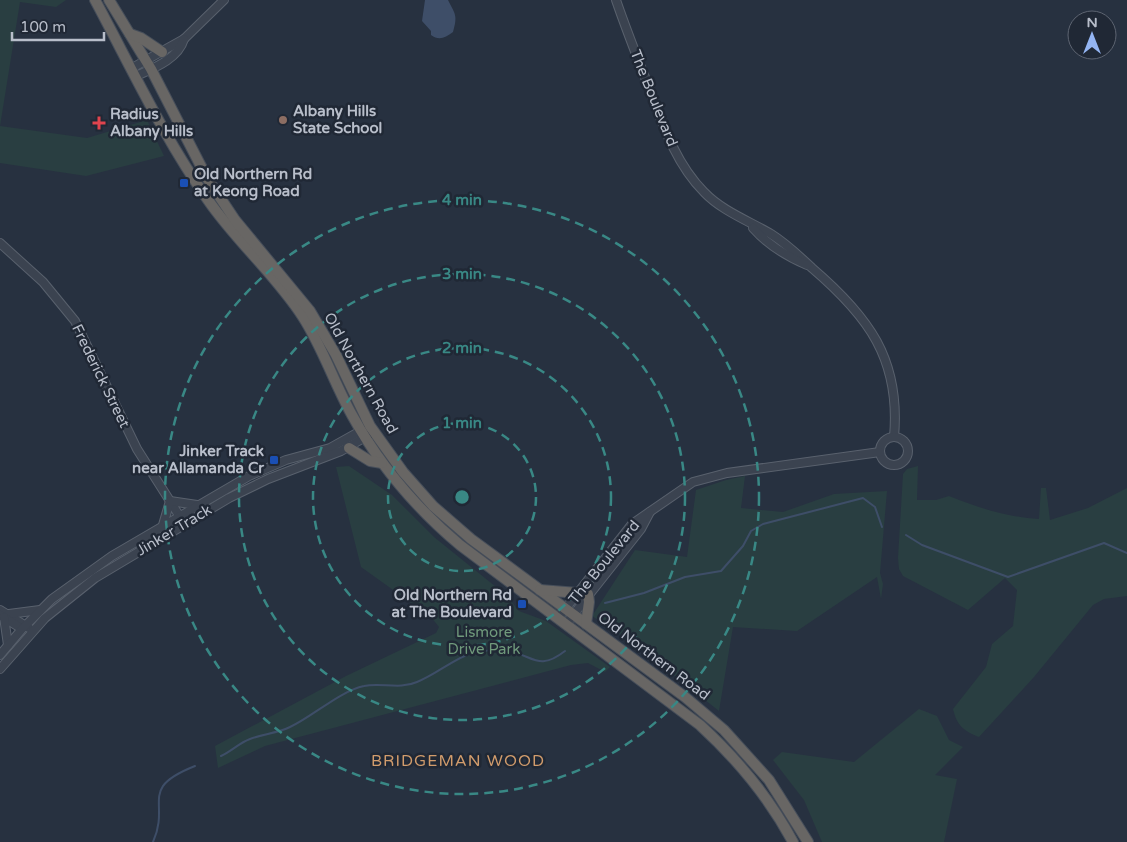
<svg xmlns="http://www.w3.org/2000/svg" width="1127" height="842" viewBox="0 0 1127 842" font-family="'Varela Round',sans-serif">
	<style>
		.green { fill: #293e41 }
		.water { fill: #3e4e68 }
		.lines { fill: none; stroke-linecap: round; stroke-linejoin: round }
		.stream { stroke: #3e4e68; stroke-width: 2 }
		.tertiary-casing { stroke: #59616d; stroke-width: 10 }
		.trunk-casing { stroke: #464e5a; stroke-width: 12 }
		.tertiary { stroke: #3b4350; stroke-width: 8 }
		.trunk { stroke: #686664; stroke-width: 10 }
		.ring { fill: none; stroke: #398885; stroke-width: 2.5; stroke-dasharray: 9 6 }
		.education-dot { fill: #8d6e63; stroke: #202835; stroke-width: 2 }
		.health-dot { fill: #e0444e; stroke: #202835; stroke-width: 2 }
		.transit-dot { fill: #1a4fb4; stroke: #202835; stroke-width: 2 }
		.labels { text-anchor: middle; stroke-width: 5; stroke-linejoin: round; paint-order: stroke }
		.street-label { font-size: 15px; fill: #b8beca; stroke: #202835 }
		.poi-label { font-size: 15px; font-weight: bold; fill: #b8beca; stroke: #202835; text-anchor: start }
		.park-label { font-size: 15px; fill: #709a7c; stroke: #202835 }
		.neighbourhood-label { font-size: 16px; letter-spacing: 1px; fill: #d19c6c; stroke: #202835 }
		.centre { fill: #398885; stroke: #202835; stroke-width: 2.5 }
		.ring-label { font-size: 15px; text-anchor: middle; font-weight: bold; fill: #398885; stroke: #202835; stroke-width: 5; stroke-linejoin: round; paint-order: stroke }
	</style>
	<rect width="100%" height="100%" fill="#273140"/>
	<!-- green -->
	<g class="green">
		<path d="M0,0H66L56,7L20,2L0,126L87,138L147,120L164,156L86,176L0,163Z"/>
		<path d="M349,466L392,495L434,537L506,595L519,611L546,621L610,667L605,672L588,663L571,665L265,746L218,768L215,746L346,676L436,633L439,627L431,617L361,567L336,467Z"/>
		<path d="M918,466L917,500H936L949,496C979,508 1007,517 1039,519L1041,488H1046L1050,520L1088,508L1127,488V596L1104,599L1093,605L1034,677L979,737C964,731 957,726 953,709L986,667L992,644L1013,626L1017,590L1005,578L968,610L903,576L899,569L898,558L903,474L907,469Z"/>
		<path d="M745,476L741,508L783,512L834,494L887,491L880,573L883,584L881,599L877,577L797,631L733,627L719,711L634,644L592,616L635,550L687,557L696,490L726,480Z"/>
		<path d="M919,709L937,716L949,740L963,747L935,775L957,779L944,842H822L804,800L773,760L782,752L854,762Z"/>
	</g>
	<!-- water -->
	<path class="water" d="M425,0H448C455,14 458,15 453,32C445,38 439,41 431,35V31L422,21Z"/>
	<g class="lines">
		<!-- stream -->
		<g class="stream">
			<path d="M906,535L922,545L1008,577L1104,543L1127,553"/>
			<path d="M605,603L644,593L685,577L721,571L743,546L751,531L763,524L863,498L875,507L882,527"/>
			<path d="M221,756C232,751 239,743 250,739C263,734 278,733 290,727C312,717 340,691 364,686C381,682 399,690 417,682C437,674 453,659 474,652C483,650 499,650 508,651C533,655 538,672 565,651"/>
			<path d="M153,842C171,802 137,789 195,766"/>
		</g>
		<!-- tertiary casing -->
		<g class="tertiary-casing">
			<g id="tertiary">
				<path d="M616,0C626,29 637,57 648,85C662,122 675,163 704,192C722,211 749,221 771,234C787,244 799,256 812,268C868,316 901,359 894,437"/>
				<path d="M132,68L184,39L224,0"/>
				<path d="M136,76C154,68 178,59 184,39"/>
				<path d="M753,228C768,245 786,256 807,265"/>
				<path d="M0,243L43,282L75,321L137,449L182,520"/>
				<circle cx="894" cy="451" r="14"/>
				<path d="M163,525L170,501L197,505"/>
				<path d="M0,610L29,628"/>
				<path d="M9,614L40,610"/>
				<path d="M0,615L19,627"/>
				<path d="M4,617L8,645"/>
				<path d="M558,618L632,524L693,482L727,473L880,452"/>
				<path d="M566,624L641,529L650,512"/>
				<path d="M0,655L22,629L52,599L112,556L249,476L286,460L330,448L364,429"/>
				<path d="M0,669L45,618L95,578L229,498L268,479L341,451L374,432"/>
			</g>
		</g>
		<!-- trunk casing -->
		<g class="trunk-casing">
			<g id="trunk">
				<path d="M95,0C131,67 164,138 208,200C237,242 276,275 303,317C323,348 334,383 352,415C380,466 416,508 460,545L700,725C737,759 769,797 793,842"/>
				<path d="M109,0L151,69L207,178L235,220L310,311L336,355L370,426L403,472L433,506L471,539L685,697L724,730L769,780L808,842"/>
				<path d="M130,34L141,38L162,52"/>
				<path d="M349,448L370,461L382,463"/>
				<path d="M540,590L578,593"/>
				<path d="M586,624L589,602L588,594"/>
			</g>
		</g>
		<!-- tertiary -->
		<use href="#tertiary" class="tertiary"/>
		<!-- trunk -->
		<use href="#trunk" class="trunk"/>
	</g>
	<!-- distance rings -->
	<g class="ring">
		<circle cx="462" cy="497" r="74"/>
		<circle cx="462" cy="497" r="149"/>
		<circle cx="462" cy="497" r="223"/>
		<circle cx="462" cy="497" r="297"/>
	</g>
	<!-- markers -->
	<circle class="education-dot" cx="283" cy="120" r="5"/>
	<path class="health-dot" d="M96.5 115.5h5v5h5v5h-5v5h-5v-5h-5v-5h5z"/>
	<g class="transit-dot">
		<rect x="179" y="178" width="10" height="10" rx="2.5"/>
		<rect x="269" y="455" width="10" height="10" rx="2.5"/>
		<rect x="517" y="599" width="10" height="10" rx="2.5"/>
	</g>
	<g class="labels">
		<!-- street labels -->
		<g class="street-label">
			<text transform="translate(654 98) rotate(68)" y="5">The Boulevard</text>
			<text transform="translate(361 373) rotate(61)" y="5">Old Northern Road</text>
			<text transform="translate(101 376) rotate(64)" y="5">Frederick Street</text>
			<text transform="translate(174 530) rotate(-31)" y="5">Jinker Track</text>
			<text transform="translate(604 562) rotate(-51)" y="5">The Boulevard</text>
			<text transform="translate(654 656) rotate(37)" y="5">Old Northern Road</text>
		</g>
		<!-- poi labels -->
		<g class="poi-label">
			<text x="293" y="116">Albany Hills<tspan x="293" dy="17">State School</tspan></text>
			<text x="110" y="119">Radius<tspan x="110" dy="17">Albany Hills</tspan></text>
			<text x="194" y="179">Old Northern Rd<tspan x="194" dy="17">at Keong Road</tspan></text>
			<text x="264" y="456" text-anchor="end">Jinker Track<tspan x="264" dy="17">near Allamanda Cr</tspan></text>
			<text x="512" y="600" text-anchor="end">Old Northern Rd<tspan x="512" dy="17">at The Boulevard</tspan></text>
		</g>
		<!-- park labels -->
		<g class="park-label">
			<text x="484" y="637">Lismore<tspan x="484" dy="17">Drive Park</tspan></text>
		</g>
		<!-- neighbourhood labels -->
		<g class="neighbourhood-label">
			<text x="458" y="766">BRIDGEMAN WOOD</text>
		</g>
	</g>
	<circle cx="462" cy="497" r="8" class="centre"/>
	<g class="ring-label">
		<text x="462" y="205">4 min</text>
		<text x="462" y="279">3 min</text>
		<text x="462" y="353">2 min</text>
		<text x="462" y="428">1 min</text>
	</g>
	<!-- north arrow -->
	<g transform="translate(1092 35)"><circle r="24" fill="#202835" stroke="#5d6471"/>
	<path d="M0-4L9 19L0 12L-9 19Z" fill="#94b5f3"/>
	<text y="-8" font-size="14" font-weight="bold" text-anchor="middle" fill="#b8beca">N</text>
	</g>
	<!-- scale -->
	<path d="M12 32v8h92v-8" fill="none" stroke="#b8beca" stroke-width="2.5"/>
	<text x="20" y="32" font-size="15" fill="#b8beca" stroke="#202835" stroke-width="4" paint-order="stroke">100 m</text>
</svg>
